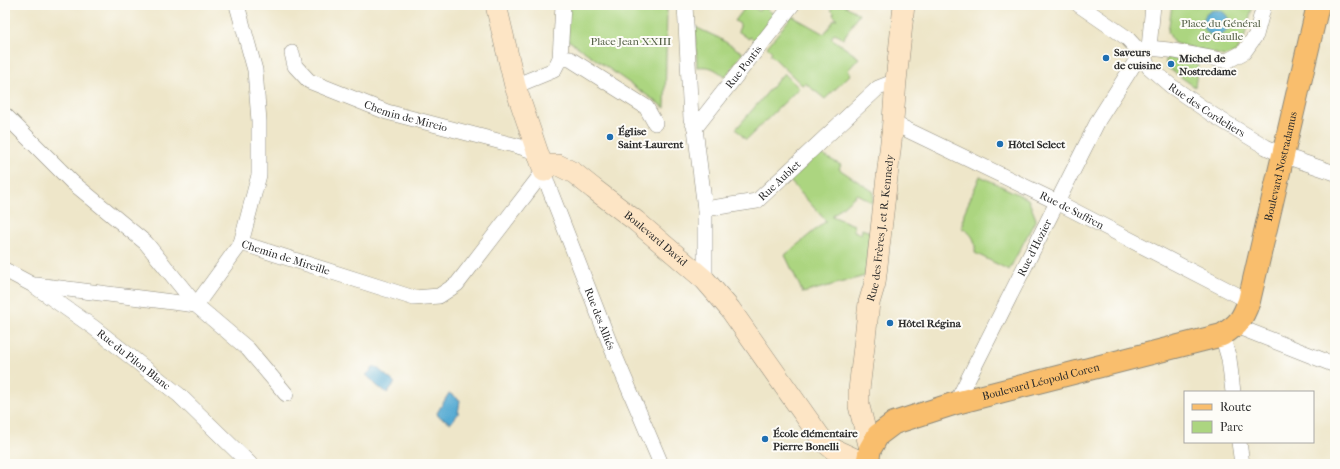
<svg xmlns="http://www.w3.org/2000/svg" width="1340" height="469" viewBox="0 0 1340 469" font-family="'IM FELL French Canon',serif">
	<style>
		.green { fill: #acd580; stroke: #6c8056 }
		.water { fill: #57abd3; stroke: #416b7f }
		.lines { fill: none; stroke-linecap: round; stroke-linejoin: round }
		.street-casing { stroke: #8c887a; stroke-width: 16 }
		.secondary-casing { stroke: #8c887a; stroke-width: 22 }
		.primary-casing { stroke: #8c887a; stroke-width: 24 }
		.street { stroke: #fff; stroke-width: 15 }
		.secondary { stroke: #fde5c5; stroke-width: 21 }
		.primary { stroke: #f9be6d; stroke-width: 22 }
		.poi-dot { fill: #1f6fb2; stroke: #fdfcf7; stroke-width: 1.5 }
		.labels { text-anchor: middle; stroke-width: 4; stroke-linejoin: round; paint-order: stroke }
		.park-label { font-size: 11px; fill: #525e44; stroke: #fdfcf7 }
		.poi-label { font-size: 11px; font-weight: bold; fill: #2b2b2b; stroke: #fdfcf7; text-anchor: start }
		.street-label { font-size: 11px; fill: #2b2b2b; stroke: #fdfcf7 }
	</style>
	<rect width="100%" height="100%" fill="#fdfcf7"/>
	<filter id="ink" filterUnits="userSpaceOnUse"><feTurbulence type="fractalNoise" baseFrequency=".025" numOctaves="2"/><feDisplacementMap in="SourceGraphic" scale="8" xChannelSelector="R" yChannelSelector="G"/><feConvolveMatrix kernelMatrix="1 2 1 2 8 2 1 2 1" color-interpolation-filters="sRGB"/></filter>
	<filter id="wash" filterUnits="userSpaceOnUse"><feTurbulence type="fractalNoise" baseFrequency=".012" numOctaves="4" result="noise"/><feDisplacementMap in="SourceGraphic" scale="16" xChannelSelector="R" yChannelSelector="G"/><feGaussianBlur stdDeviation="0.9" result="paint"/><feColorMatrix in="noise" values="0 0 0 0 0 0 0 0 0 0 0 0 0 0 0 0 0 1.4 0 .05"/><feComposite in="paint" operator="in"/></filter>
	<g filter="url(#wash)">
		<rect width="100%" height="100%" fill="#eee6c9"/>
		<!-- green -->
		<g class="green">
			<path d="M566,5H667L665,108L568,40Z"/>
			<path d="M747,5H751L759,11L763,6L775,15L754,40L750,37L749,39L738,31L740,27V24L735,21Z"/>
			<path d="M834,5H844L859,14L843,39L835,33L831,38L859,58L848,70L851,74L825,99L805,83L802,85L770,54L772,52L767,47L792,16L824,34L835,19L836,20L837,19L833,15L834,13L831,10Z"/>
			<path d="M1172,5H1253L1243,42L1235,53L1224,56L1174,43L1168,32Z"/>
			<path d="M695,27L719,38L743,53L725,77C714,68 711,66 697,67Z"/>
			<path d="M1170,57L1198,64L1195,87L1168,68L1166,64V58Z"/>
			<path d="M784,73L799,88L746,140L736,129Z"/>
			<path d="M819,153L841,165L839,169L874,192L873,203L857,194L832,216L854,225V231L861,234L862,229L870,232L865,276L803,293L785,255L826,221L790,181Z"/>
			<path d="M980,176L1028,199L1036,219L1009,270L975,253C976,241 973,234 962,228L964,213Z"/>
		</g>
		<!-- water -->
		<g class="water">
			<circle cx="1216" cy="23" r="13"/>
			<path d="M375,366L395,383L387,393C383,389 379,388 376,385C373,382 370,378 366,375Z"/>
			<path d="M449,393L460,400L458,414L451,423L438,416L437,413Z"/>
		</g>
	</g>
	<g filter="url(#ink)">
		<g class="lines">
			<!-- street casing -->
			<g class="street-casing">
				<g id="street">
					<path d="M237,5L255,70L259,121V175L241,243"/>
					<path d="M685,5L691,119L695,128L705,209V280"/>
					<path id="s1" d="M1079,5L1127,38L1141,53L1149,67L1171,86L1213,115L1266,147L1282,155L1335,173"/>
					<path d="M1149,48L1169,50L1227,61L1244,52L1256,35L1264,5"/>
					<path id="s2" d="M292,53L295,66L309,81L387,112L521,147L538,153"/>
					<path d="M560,58L570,59L646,107L655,123"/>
					<path d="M515,86L554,70L560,58L563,5"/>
					<path id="s3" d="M5,115L72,182L146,243L196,305L241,243L414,298L439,296L457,284L544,171"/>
					<path id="s4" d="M893,123L1057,202L1249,301"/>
					<path id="s5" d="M695,128L792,5"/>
					<path id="s6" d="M544,171L547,183L612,349L661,464"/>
					<path id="s7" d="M705,209L757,201L878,88L896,81"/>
					<path id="s8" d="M5,270L33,285L93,327L179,395L250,464"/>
					<path d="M36,285L196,305L248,349L286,394"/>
					<path d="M1236,326L1335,365"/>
					<path d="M1222,335L1229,359L1233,392"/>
					<path id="s9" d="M956,403L1099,119L1141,53L1149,48L1153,5"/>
					<path d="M1239,442L1242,464"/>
				</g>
			</g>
			<!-- secondary casing -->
			<g class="secondary-casing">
				<g id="secondary">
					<path id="s10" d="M496,5L515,86L544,171L550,165H558L574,173L594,189L636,221L705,280L730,309L823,441L833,449L866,464"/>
					<path id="s11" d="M870,449L859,406V390L869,303L875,283L892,133L896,81L904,5"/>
				</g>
			</g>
			<!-- primary casing -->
			<g class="primary-casing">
				<g id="primary">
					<path id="s12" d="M867,464L870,449L878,435L894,423L956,403L1222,335C1239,324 1242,320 1249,301L1318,5"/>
				</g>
			</g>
			<!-- street -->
			<use href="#street" class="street"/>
			<!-- secondary -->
			<use href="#secondary" class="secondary"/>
			<!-- primary -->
			<use href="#primary" class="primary"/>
		</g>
	</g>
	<!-- markers -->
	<g class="poi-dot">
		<circle cx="1106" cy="58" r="4"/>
		<circle cx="1171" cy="64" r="4"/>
		<circle cx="610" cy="137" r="4"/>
		<circle cx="1000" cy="144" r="4"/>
		<circle cx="890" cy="323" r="4"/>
		<circle cx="765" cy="439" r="4"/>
	</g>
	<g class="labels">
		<!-- park labels -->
		<g class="park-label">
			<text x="1221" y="27">Place du Général<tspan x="1221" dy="13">de Gaulle</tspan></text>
			<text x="631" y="45">Place Jean XXIII</text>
		</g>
		<!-- poi labels -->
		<g class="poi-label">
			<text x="1114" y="56">Saveurs<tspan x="1114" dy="13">de cuisine</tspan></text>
			<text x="1179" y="62">Michel de<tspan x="1179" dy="13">Nostredame</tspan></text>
			<text x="618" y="135">Église<tspan x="618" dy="13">Saint-Laurent</tspan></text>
			<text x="1008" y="148">Hôtel Select</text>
			<text x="898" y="327">Hôtel Régina</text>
			<text x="773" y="437">École élémentaire<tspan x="773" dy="13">Pierre Bonelli</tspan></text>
		</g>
		<!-- street labels -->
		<g class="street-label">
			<text dy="4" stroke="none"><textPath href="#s5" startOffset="78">Rue Pontis</textPath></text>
			<text dy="4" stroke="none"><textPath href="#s1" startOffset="167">Rue des Cordeliers</textPath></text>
			<text dy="4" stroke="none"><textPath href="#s2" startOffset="137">Chemin de Mireio</textPath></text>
			<text dy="4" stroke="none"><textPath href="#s12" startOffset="574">Boulevard Nostradamus</textPath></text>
			<text dy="4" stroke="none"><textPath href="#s7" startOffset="83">Rue Aublet</textPath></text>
			<text dy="4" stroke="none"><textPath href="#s4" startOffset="199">Rue de Suffren</textPath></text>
			<text dy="4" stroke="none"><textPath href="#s11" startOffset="224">Rue des Frères J. et R. Kennedy</textPath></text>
			<text dy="4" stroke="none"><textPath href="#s10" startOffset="312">Boulevard David</textPath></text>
			<text dy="4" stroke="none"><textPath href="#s9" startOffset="174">Rue d'Hozier</textPath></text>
			<text dy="4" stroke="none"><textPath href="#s3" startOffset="394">Chemin de Mireille</textPath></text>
			<text dy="4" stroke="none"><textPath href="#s6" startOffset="158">Rue des Alliés</textPath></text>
			<text dy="4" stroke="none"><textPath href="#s8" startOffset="157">Rue du Pilon Blanc</textPath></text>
			<text dy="4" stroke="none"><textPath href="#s12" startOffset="204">Boulevard Léopold Coren</textPath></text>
		</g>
	</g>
	<!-- margin -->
	<rect width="1340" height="469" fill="none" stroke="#fdfcf7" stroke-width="20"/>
	<!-- legend -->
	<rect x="1184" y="391" width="130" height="52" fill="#fdfcf7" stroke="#a9a8a5"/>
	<rect x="1192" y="404" width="20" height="6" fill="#f9be6d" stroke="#a9a8a5"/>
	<text x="1220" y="411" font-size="12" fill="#2b2b2b">Route</text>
	<rect x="1192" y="421" width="20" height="12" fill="#acd580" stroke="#a9a8a5"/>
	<text x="1220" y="431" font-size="12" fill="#2b2b2b">Parc</text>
</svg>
